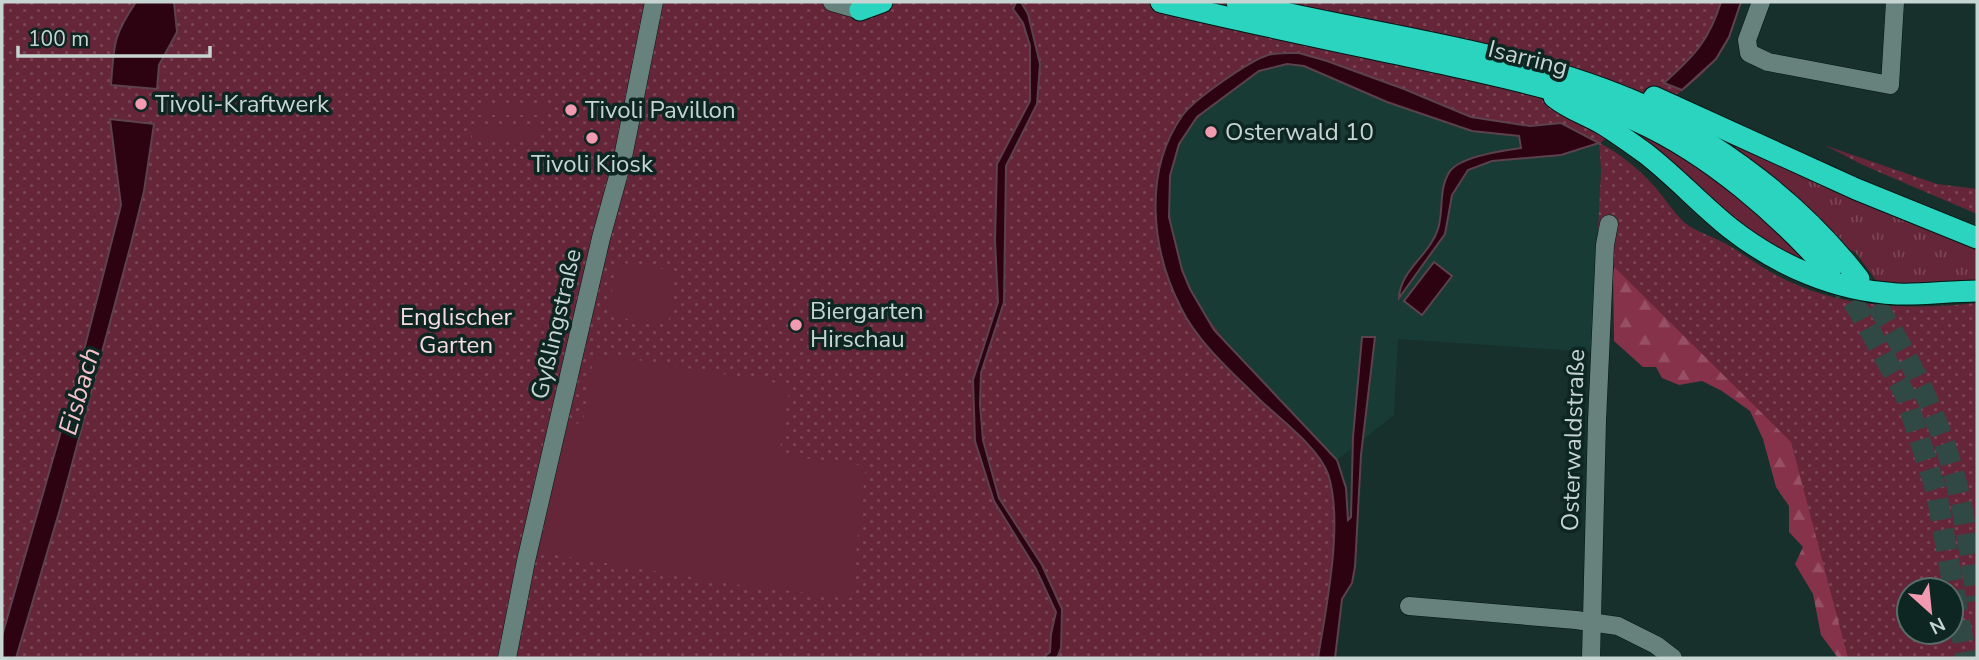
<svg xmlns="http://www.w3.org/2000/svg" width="1979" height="660" viewBox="0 0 1979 660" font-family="'Nunito Sans',sans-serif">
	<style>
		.built { fill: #183b35 }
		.grass { fill: url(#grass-tufts) }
		.forest { fill: url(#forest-firs) }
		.park { fill: url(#park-dots); fill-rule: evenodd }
		.garden { fill: #662639 }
		.water { fill: #2d0312; stroke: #5b424c; stroke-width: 2 }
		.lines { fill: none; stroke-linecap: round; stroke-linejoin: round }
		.highway-tunnel { stroke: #314944; stroke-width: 21; stroke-dasharray: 21 10; stroke-linecap: butt }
		.minor-casing { stroke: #011714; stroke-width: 19 }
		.highway-casing { stroke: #011714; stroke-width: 23 }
		.minor { stroke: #67827d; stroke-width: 18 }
		.highway { stroke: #2bd4bf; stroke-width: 21 }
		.poi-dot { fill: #f29aaf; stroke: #0d2622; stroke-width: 2.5 }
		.labels { text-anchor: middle; stroke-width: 7; stroke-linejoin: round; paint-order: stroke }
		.street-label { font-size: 24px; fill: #c7d5d2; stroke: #0d2622 }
		.poi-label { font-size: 24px; fill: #c7d5d2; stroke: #0d2622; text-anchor: start }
		.park-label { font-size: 24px; fill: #f6dce1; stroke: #0d2622 }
		.water-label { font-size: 26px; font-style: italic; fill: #f4c1cc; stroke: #0d2622 }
	</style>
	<defs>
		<pattern id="grass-tufts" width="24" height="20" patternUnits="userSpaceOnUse" patternTransform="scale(1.75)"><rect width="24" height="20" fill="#662639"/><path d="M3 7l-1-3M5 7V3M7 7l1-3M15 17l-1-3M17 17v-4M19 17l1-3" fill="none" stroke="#7a4555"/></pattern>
		<pattern id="forest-firs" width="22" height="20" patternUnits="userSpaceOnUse" patternTransform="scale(1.75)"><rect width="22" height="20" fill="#86324b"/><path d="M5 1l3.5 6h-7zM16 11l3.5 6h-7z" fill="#964f64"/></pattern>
		<pattern id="park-dots" width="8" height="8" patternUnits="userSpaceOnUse" patternTransform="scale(1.75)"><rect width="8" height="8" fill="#662639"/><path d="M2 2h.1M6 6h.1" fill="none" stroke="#7a4555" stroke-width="1.8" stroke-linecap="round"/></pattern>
	</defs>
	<rect width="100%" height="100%" fill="#17302b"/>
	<!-- built -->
	<path class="built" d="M1287,64L1304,66L1387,102L1472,131L1520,136L1580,151L1599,143L1601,170L1593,352L1398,339L1394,415L1337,460L1214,330L1190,289L1182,270L1169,217L1170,176L1179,144L1197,117L1259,71Z"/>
	<!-- grass -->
	<g class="grass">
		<path d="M1632,126L1724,182L1810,263C1742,237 1684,178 1629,132Z"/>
		<path d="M1737,146L1977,244V280L1924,285L1878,283L1855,252L1846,249L1735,150Z"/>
	</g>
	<!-- forest -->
	<path class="forest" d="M1617,256L1812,433L1889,658H1838L1821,635L1813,594L1795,564L1803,547L1789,532V506L1776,487L1763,439L1750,411L1722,391L1702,381L1679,385L1662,378L1656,367H1643L1614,341L1613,272Z"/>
	<!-- park -->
	<g class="park">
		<path d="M2,2H1741C1737,14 1734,27 1729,38C1704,90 1643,111 1600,143C1620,154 1638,168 1654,186C1665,198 1673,212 1685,223C1696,232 1715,237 1728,245C1745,255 1760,267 1778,276C1841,309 1908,310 1977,303V658H1848L1791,442L1597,250L1601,170L1599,143L1561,155L1522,158L1519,136C1474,133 1429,118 1387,101C1360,91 1314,63 1288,64C1257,65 1234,91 1211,107C1184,126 1171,157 1170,189C1166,272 1206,322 1259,379C1285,407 1311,433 1337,460L1346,488L1347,519L1355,567L1352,583L1342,599L1335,658H2ZM1909,590H1951V632H1909Z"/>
		<path d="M1824,145L1937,184L1977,189V214L1865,166Z"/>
	</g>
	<!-- garden -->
	<g class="garden">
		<rect x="477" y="104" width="67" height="11"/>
		<rect x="472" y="128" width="67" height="11"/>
		<path d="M616,262L676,271L668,325L608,316Z"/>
		<path d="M594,353L790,385L779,455L866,466L851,598L746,586L539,552L565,427L583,422Z"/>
	</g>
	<!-- water -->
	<g class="water">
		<path d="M136,2H174L177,32L159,65L157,89L111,85C114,44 113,36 136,2Z"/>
		<path d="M1016,2H1021L1028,14L1040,64L1037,104L1006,166L1004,302L981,373L980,404L983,440L999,498L1042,565L1062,609L1061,648L1057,658H1043L1050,652L1051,634L1056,612L1036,569L994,501L975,441L973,380L998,302L995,240L997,164L1030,101V46L1023,23L1013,9Z"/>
		<path d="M1721,2H1741L1729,37L1716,59L1682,90L1664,83C1694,56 1709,41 1721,2Z"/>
		<path d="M1299,53L1327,61L1404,89L1471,117L1530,126L1561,123L1599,143L1561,155L1492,161L1468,170L1452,195L1445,234L1399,298C1400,270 1430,255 1438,229C1444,210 1438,189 1450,171C1462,156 1502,151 1521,148L1519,136L1472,131L1387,102L1304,66L1287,64L1259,71L1197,117L1179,144L1170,176L1169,217L1182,270L1190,289L1214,330L1337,460L1346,488L1348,520L1351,517L1353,437L1362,337H1375L1361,455L1355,567L1352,583L1342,599L1335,658H1318C1326,608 1344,522 1328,474C1319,448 1280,419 1260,400C1233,373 1198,343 1181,308C1151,249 1143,172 1182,116C1193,100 1249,61 1268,55C1277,52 1289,53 1299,53Z"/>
		<path d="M110,119L154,124L144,191L131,244L60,509L16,658H2V636L82,358L121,205Z"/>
		<path d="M1434,262L1452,276L1422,315L1404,301Z"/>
	</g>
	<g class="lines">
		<!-- highway-tunnel -->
		<g class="highway-tunnel">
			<path d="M1834,276L1859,311L1905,394L1936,490L1966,658"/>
			<path d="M1859,279C1903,341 1938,412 1957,485C1966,523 1971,563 1977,601"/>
		</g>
		<!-- minor casing -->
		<g class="minor-casing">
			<g id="minor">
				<path d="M832,2L860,10"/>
				<path d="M1761,2L1747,40L1749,53L1768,62L1890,85L1895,2"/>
				<path d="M1409,606L1576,620L1618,626L1656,645L1673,658"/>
				<path d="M507,658L526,561L601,238L622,162L654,2"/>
				<path d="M1591,658L1597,421L1605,245L1609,224"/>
			</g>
		</g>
		<!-- highway casing -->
		<g class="highway-casing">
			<g id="highway">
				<path d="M1161,2C1249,23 1337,41 1426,60C1498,76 1572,90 1639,122C1711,155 1778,214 1830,272"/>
				<path d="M1237,2C1374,36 1518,49 1647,107C1668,116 1688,130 1706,142C1766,180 1816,223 1859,279"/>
				<path d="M860,10L882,2"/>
				<path d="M1554,97C1569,109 1585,114 1601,123C1616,132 1631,143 1645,153C1675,176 1700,204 1730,228C1777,265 1836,291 1897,294C1923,295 1951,291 1977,291"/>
				<path d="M1654,97L1856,189L1977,238"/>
			</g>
		</g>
		<!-- minor -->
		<use href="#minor" class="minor"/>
		<!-- highway -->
		<use href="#highway" class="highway"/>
	</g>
	<!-- markers -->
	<g class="poi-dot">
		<circle cx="141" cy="104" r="7"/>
		<circle cx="571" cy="110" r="7"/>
		<circle cx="1211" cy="132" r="7"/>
		<circle cx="592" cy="138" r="7"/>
		<circle cx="796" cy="325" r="7"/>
	</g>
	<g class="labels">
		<!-- street labels -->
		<g class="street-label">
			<text transform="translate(1528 58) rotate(14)" y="8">Isarring</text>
			<text transform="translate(556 324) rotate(-77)" y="8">Gyßlingstraße</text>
			<text transform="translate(1573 440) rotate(-88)" y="8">Osterwaldstraße</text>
		</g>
		<!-- poi labels -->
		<g class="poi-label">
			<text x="155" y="112">Tivoli-Kraftwerk</text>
			<text x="585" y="118">Tivoli Pavillon</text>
			<text x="1225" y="140">Osterwald 10</text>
			<text x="592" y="172" text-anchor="middle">Tivoli Kiosk</text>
			<text x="810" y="319">Biergarten<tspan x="810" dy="28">Hirschau</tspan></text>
		</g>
		<!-- park labels -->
		<g class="park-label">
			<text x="456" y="325">Englischer<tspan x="456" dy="28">Garten</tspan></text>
		</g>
		<!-- water labels -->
		<g class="water-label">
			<text transform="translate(79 391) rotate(-74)" y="9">Eisbach</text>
		</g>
	</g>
	<!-- border -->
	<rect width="1979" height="660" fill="none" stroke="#c7d5d2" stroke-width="7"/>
	<!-- north arrow -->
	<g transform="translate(1930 611) rotate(153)"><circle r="33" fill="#0d2622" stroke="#576c68" stroke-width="2"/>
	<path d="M0-5L12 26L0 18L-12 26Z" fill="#f29aaf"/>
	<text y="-10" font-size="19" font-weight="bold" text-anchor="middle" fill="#c7d5d2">N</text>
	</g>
	<!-- scale -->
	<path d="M18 46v10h192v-10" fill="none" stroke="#c7d5d2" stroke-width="3.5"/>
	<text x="28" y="46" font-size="21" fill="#c7d5d2" stroke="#0d2622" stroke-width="5" paint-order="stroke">100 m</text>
</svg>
